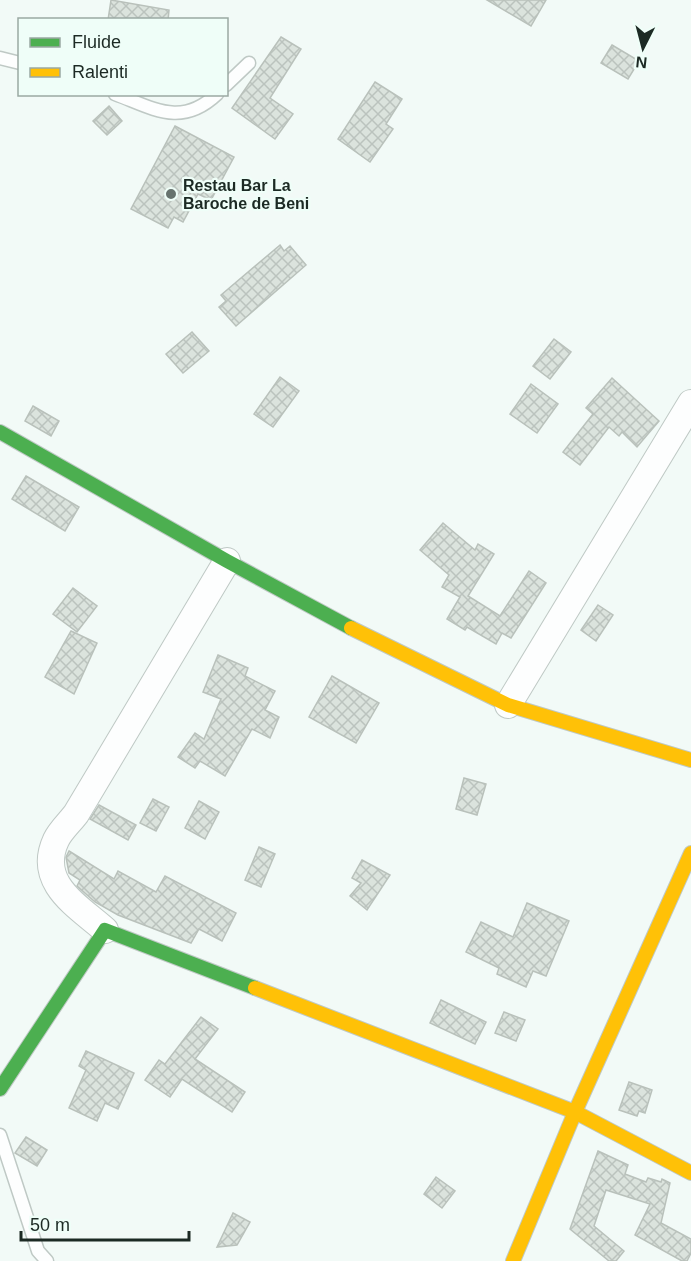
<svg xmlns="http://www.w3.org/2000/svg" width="691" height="1261" viewBox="0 0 691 1261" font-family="Arial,sans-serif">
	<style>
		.building { fill: url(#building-cross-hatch); stroke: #b9c1bb; stroke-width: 1.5 }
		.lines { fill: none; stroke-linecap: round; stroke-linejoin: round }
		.lane-casing { stroke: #bfc9c5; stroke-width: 15 }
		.street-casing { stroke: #bfc9c5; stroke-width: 28 }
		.fast-casing { stroke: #bfc9c5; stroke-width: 16 }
		.slow-casing { stroke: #bfc9c5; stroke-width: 16 }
		.lane { stroke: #fdfefe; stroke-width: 12 }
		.street { stroke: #fdfefe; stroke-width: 26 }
		.fast { stroke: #4caf50; stroke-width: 14 }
		.slow { stroke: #ffc107; stroke-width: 14 }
		.poi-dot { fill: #67736e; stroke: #effef8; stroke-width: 2 }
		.labels { text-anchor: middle; stroke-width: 4.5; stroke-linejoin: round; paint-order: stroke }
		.poi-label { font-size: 16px; font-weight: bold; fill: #1c2a24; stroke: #effef8; text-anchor: start }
	</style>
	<defs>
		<pattern id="building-cross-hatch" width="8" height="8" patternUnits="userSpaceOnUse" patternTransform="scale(1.5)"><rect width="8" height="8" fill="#dbe3dd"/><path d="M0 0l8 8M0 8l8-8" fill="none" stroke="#bbc3be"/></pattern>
	</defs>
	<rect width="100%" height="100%" fill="#f2faf7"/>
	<!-- building -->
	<g class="building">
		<path d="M111,0L169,10L168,20H108Z"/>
		<path d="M487,0H546L531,26Z"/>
		<path d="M281,37L301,49L270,98L293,114L275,139L232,108Z"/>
		<path d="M612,45L639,61L628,79L601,63Z"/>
		<path d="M375,82L402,99L386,124L393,129L370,162L338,139Z"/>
		<path d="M109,106L122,121L107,135L93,121Z"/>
		<path d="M175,126L234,157L211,200L198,194L183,222L174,217L168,228L131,209Z"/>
		<path d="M280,245L284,251L290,246L306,265L236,326L219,307L226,301L221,295Z"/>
		<path d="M192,332L209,351L183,373L166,354Z"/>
		<path d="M554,339L571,352L550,379L533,366Z"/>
		<path d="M280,377L299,391L273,427L254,414Z"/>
		<path d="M612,378L659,421L637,447L622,432L619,436L609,427L580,465L563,452L593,414L586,408Z"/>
		<path d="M531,384L558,404L537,433L510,414Z"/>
		<path d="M33,406L59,421L51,436L25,421Z"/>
		<path d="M26,476L79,507L65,531L12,499Z"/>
		<path d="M443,523L475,550L478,544L494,554L468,596L500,616L529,571L546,583L511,638L502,633L496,644L467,627L465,630L447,619L460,597L442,587L449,575L420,550Z"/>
		<path d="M73,588L97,606L77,632L53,614Z"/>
		<path d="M598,605L613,615L596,641L581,630Z"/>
		<path d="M71,631L97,643L74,694L45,677Z"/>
		<path d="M218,655L248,668L245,676L275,691L265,710L279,717L270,738L252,729L225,776L200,761L195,768L178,757L195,733L204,739L221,699L203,692Z"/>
		<path d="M332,676L379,703L356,743L309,717Z"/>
		<path d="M464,778L486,784L477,815L456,809Z"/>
		<path d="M153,799L169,807L156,831L140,823Z"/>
		<path d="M199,801L219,812L205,839L185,828Z"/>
		<path d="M99,805L136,825L128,840L90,819Z"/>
		<path d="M259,847L275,854L261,887L245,880Z"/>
		<path d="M69,851L114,879L118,871L156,892L165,876L236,913L222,941L199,929L191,943L118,915L95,902L77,886L80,880L69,873L66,857Z"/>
		<path d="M362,860L390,875L367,910L350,896L361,883L352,878Z"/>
		<path d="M527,903L569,921L546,976L533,971L526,987L497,974L499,968L466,952L481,922L513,937Z"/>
		<path d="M441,1000L486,1022L475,1044L430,1023Z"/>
		<path d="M504,1012L525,1020L516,1041L495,1033Z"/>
		<path d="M201,1017L218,1029L195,1059L245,1092L232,1112L182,1079L170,1097L145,1080L159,1060L165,1064Z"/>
		<path d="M86,1051L134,1073L118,1109L105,1103L97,1121L69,1108L86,1070L79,1066Z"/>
		<path d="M629,1082L652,1090L645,1113L639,1111L637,1116L619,1110Z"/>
		<path d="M26,1137L47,1150L37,1166L15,1153Z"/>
		<path d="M598,1151L628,1165L625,1174L646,1182L648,1178L661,1182L662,1179L670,1183L661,1223L691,1239V1253L687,1261H682L635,1235L650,1204L606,1190L594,1226L624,1251L616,1261H609L570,1229Z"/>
		<path d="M436,1177L455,1191L442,1208L424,1194Z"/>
		<path d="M233,1213L250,1222L237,1245L217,1247Z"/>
	</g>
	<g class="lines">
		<!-- lane casing -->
		<g class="lane-casing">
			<g id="lane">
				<path d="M0,58L20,63"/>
				<path d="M226,85L249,63"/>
				<path d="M115,94C153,108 181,128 217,94"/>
				<path d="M0,1135L38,1251L47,1261"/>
			</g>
		</g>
		<!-- street casing -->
		<g class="street-casing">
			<g id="street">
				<path d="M508,705L691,403"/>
				<path d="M105,930C78,906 36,883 56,840C60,831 70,822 76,814L227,561"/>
			</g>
		</g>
		<!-- fast casing -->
		<g class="fast-casing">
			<g id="fast">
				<path d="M0,432L227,561L351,628"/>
				<path d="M0,1089L105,930L255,988"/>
			</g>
		</g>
		<!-- slow casing -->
		<g class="slow-casing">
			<g id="slow">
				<path d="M351,628L508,705L691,760"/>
				<path d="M255,988L575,1112L691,1173"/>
				<path d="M513,1261L575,1112L691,853"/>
			</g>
		</g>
		<!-- lane -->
		<use href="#lane" class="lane"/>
		<!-- street -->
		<use href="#street" class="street"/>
		<!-- fast -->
		<use href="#fast" class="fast"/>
		<!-- slow -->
		<use href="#slow" class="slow"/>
	</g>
	<!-- markers -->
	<circle class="poi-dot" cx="171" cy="194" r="6"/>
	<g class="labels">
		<!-- poi labels -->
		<g class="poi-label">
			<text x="183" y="191">Restau Bar La<tspan x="183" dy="18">Baroche de Beni</tspan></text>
		</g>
	</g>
	<!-- legend -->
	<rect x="18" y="18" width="210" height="78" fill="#effef8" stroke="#9ba9a3" stroke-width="1.5"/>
	<rect x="30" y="38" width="30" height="9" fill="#4caf50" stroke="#9ba9a3" stroke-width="1.5"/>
	<text x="72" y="48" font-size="18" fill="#1c2a24">Fluide</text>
	<rect x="30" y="68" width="30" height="9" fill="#ffc107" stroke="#9ba9a3" stroke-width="1.5"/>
	<text x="72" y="78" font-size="18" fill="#1c2a24">Ralenti</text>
	<!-- north arrow -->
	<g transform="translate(643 48) rotate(186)" stroke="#effef8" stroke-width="4.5" paint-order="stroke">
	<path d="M0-4.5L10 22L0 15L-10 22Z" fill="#1c2a24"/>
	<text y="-9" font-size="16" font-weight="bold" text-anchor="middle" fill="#1c2a24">N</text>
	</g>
	<!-- scale -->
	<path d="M21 1231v9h168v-9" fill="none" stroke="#1c2a24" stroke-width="3"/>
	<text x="30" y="1231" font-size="18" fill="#1c2a24" stroke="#effef8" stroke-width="4.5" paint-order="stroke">50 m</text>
</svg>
